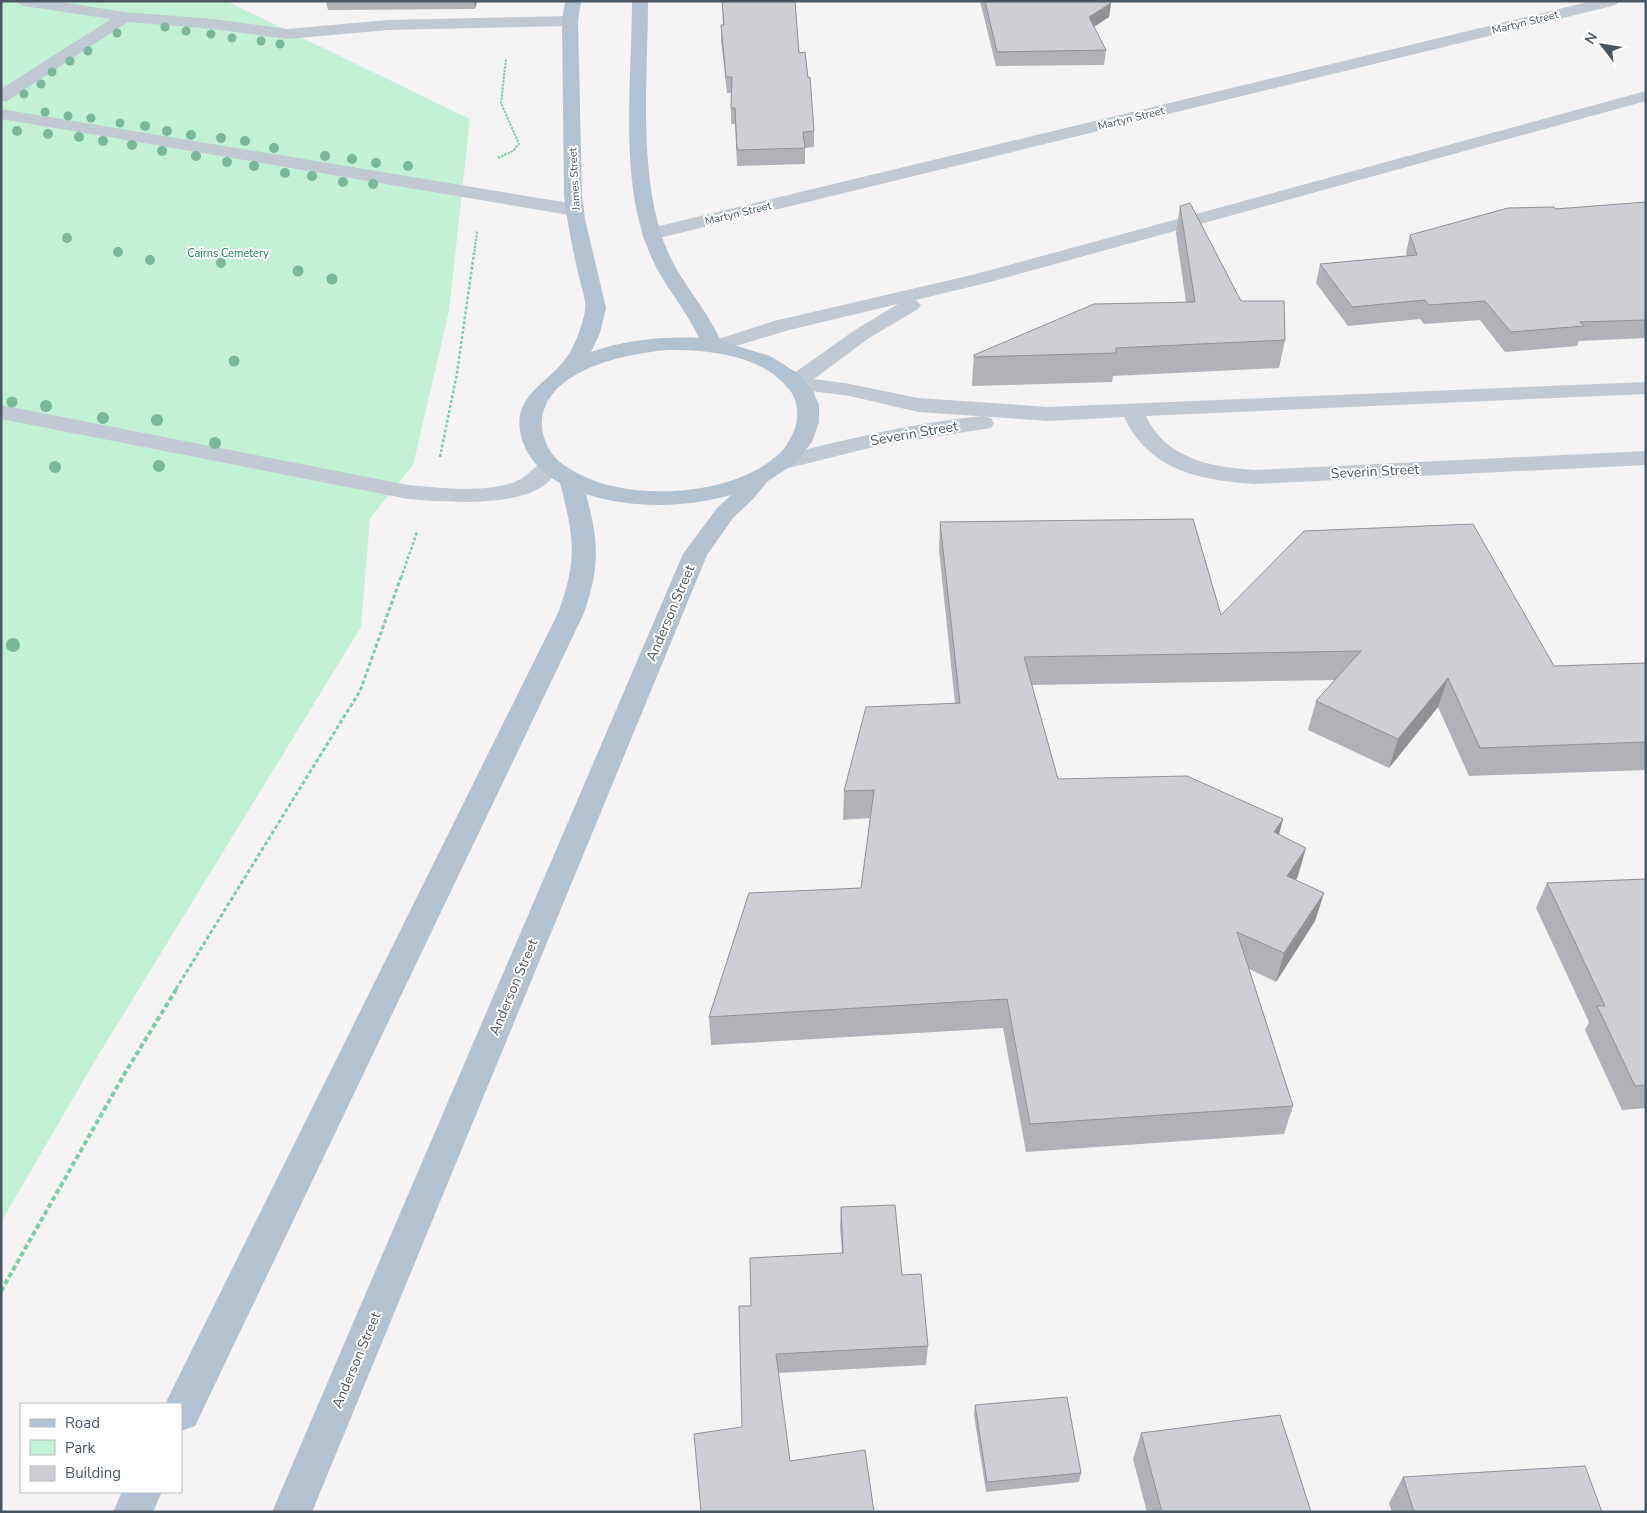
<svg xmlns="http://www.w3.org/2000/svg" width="1647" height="1513" viewBox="0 0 1647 1513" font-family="'Nunito Sans',sans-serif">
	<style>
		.green { fill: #c3f1d5 }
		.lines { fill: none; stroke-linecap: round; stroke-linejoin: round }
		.path-far3 { stroke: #7ad0a6; stroke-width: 2; stroke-dasharray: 2.5 1; stroke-linecap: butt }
		.path-far2 { stroke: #7ad0a6; stroke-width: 2.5; stroke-dasharray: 3 2; stroke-linecap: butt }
		.path-far1 { stroke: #7ad0a6; stroke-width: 3; stroke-dasharray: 4 2.5; stroke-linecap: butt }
		.path { stroke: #7ad0a6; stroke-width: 4; stroke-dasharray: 5 3; stroke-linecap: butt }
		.lane { fill: #c1cad2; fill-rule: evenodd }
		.street { fill: #c1cad2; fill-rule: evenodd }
		.primary { fill: #b3c2d1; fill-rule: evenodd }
		.tree { fill: #7bb799 }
		.wall { fill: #b0b2b7 }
		.shaded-wall { fill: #909195 }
		.building { fill: #cdcfd5; stroke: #909195 }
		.labels { text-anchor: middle; stroke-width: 4; stroke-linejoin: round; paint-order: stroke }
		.far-street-label { font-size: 11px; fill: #4a5661; stroke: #fff }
		.far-park-label { font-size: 11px; fill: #17864f; stroke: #fff }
		.street-label { font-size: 14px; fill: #4a5661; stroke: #fff }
	</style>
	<rect width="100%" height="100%" fill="#f5f3f3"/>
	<!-- green -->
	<path class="green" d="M1,1H226L470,119L449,311L413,465L370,518L361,627L96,1059L1,1222Z"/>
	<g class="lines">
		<!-- path-far3 -->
		<g class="path-far3">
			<path d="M498,158L513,151L519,144L501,103L506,59"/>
			<path d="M474,255L477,231"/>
		</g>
		<!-- path-far2 -->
		<g class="path-far2">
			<path d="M440,457L457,373L474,253"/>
			<path d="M401,578L417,532"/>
		</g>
		<!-- path-far1 -->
		<path class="path-far1" d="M176,989L360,691L401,577"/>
		<!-- path -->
		<path class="path" d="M1,1291L125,1073L177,988"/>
		<!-- lane -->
		<g class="lane">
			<path d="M17,1H54L125,12L213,19L287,29L388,20L570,16L575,18L578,21L575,24L570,26L388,30L287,39L213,29L128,22L7,101L1,102V89L111,19L24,6L19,4Z"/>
			<path d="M1592,1H1619L1617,4L1612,6L651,240L644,238L642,234L644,230L651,228Z"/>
			<path d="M1,109L575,204L582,206L584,210L582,214L575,216L1,119Z"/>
			<path d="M1,405L408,485C442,488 480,493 512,483C533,476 537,456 558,461L561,466C557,472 552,479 546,484C515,508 446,502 408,499L1,419Z"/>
		</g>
		<!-- street -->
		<g class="street">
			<path d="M1646,91V101L990,282L916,300L921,305L918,309L869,338L814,379L850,384L918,398L1049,407L1646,382V394L1146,416C1166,459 1211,467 1254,470L1646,451V465L1254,484C1200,480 1150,471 1124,417L1049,421L918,412L850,396L787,388L784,383L787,378L855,330L898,304L789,330L716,352L709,350L706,346L709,342L774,321L976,274Z"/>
			<path d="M983,416L991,418L994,423L991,428L881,445L781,470L773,468L770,463L773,458C842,440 911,423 983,416Z"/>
		</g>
		<!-- primary -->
		<g class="primary">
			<path d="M565,1H581L578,21L582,195L585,219L606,308L600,333L591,352C625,340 663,336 699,338C685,307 660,282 648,249C619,176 632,79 632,1H648C648,79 637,176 667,250C681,283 706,308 721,341L770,356L799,374L813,391L819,405V422L812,442L794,464L768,481L753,499L733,518L707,555L312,1512H272L683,554L717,508L731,495C684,508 632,509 586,494C599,542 600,566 584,613L195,1426L181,1431V1404H166L167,1400L558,613C578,559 574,537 560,483C545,475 530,461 524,445C505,395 549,386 569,354C577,340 582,326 585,311C587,301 581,287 579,277C573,250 567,223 564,195L562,21ZM667,350C709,350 760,354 789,389C798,400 799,416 795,428C791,438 787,446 779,454C734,496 634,502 581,475C567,468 552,459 546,443C541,431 540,419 545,407C562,366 628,354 667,350Z"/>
			<path d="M122,1492H162L153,1512H113Z"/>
		</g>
	</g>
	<!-- trees -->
	<g class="tree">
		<circle cx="165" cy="27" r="4.5"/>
		<circle cx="186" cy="31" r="4.5"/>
		<circle cx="117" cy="33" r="4.5"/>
		<circle cx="211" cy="34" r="4.5"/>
		<circle cx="232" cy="38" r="4.5"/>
		<circle cx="261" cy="41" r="4.5"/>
		<circle cx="280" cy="44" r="4.5"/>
		<circle cx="88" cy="51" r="4.5"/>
		<circle cx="70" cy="61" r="4.5"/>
		<circle cx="52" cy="72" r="4.5"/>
		<circle cx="41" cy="84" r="4.5"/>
		<circle cx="24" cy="94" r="4.5"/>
		<circle cx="45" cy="112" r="4.5"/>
		<circle cx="68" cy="116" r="4.5"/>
		<circle cx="91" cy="118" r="4.5"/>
		<circle cx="120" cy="123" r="4.5"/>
		<circle cx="145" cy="126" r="5"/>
		<circle cx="17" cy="131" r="5"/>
		<circle cx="167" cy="131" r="5"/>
		<circle cx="48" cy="134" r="5"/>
		<circle cx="191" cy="135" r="5"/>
		<circle cx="79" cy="137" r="5"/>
		<circle cx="221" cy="138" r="5"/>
		<circle cx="103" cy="141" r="5"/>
		<circle cx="245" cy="141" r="5"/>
		<circle cx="132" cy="145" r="5"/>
		<circle cx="274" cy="148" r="5"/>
		<circle cx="162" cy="151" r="5"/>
		<circle cx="196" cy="156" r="5"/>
		<circle cx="325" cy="156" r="5"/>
		<circle cx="352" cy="159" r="5"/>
		<circle cx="227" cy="162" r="5"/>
		<circle cx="376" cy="163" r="5"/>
		<circle cx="254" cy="166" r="5"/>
		<circle cx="408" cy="166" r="5"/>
		<circle cx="285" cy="173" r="5"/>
		<circle cx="312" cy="176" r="5"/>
		<circle cx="343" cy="182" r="5"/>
		<circle cx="373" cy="184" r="5"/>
		<circle cx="67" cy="238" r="5"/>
		<circle cx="118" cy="252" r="5"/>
		<circle cx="150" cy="260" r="5"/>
		<circle cx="221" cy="263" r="5"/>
		<circle cx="298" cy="271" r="5.5"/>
		<circle cx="332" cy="279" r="5.5"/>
		<circle cx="234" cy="361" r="5.5"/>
		<circle cx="12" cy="402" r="5.5"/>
		<circle cx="46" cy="406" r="6"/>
		<circle cx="103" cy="418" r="6"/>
		<circle cx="157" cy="420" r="6"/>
		<circle cx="215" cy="443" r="6"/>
		<circle cx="159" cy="466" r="6"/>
		<circle cx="55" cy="467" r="6"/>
		<circle cx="13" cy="645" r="7"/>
	</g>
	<!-- wall -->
	<g class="wall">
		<path d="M326,1H477L475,9L328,10Z"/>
		<path d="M722,1H795L799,53L814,131V147L805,148V164L737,166L735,124H731V93H727L721,40V25H723Z"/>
		<path d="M980,1H1110L1111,3L1109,17L1094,27L1106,50L1104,65L996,66Z"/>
		<path d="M1646,202V338L1579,341L1577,346L1505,352L1480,320L1424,324L1420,319L1348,326L1316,283L1320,264L1407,256L1406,253L1410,235L1555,209Z"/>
		<path d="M1180,206L1241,301L1285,340L1279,368L1113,376L1112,382L972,386V383L974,355L1186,302L1176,233Z"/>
		<path d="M940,522L1221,615L1554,666L1646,663V770L1469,776L1438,707L1389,768L1308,730L1316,701L1335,680L1032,685L1058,779L1283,819L1279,835L1298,876L1296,880L1324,893L1315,921L1276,982L1249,969L1293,1106L1284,1134L1026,1152L1003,1028L711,1045L709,1017L861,888L870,818L843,820L844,791L955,703L939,550Z"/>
		<path d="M1646,879V1108L1622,1110L1585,1030L1589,1022L1536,908L1547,883Z"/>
		<path d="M841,1207L902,1275L928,1346L926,1365L778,1373L701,1512L742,1427L751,1306L842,1253L840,1227Z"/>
		<path d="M975,1405L1081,1473L1079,1482L986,1492L974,1415Z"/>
		<path d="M1141,1433L1311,1512H1147L1133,1459Z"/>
		<path d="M1403,1477L1602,1512H1392L1389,1503Z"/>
	</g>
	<!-- shaded-wall -->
	<g class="shaded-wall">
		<path d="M474,1H477L475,9Z"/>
		<path d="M1111,3L1109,17L1087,31L1089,17Z"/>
		<path d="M1448,678L1438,707L1389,768L1398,739Z"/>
		<path d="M1283,819L1275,848L1274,832Z"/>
		<path d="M1306,848L1298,876L1279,905L1287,876Z"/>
		<path d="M1324,893L1315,921L1276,982L1284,953Z"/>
	</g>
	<!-- building -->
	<g class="building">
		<path d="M722,1H795L799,53L805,52L808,78L810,77L814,131L803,132L805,148L737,150L735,108H731L732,77H726L721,25H724Z"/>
		<path d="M985,1H1110L1111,3L1089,17L1106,50L997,52Z"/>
		<path d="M1646,202V320L1580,322L1584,326L1511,332L1485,301L1429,305L1425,300L1352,307L1320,264L1417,255L1410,235L1508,208L1554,207L1555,209Z"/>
		<path d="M1190,203L1241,301H1284L1285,340L1116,348V353L974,357V355L1094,304L1195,302L1180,206Z"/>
		<path d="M1193,519L1221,615L1304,531L1473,524L1554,666L1646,663V742L1480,748L1448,678L1398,739L1316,701L1361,651L1024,657L1058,779L1187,776L1283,819L1274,832L1306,848L1287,876L1324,893L1284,953L1237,932L1293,1106L1030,1124L1007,999L709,1017L749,893L861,888L874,790L844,791L866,707L960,703L940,522Z"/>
		<path d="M1646,879V1085L1635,1086L1597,1006H1605L1547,883Z"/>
		<path d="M895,1205L902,1275L921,1274L928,1346L776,1354L790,1461L865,1450L874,1512H701L694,1434L742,1427L739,1306H751L750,1258L843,1253L841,1207Z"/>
		<path d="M1067,1397L1081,1473L987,1482L975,1405Z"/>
		<path d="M1280,1415L1311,1512H1162L1141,1433Z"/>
		<path d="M1585,1466L1602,1512H1414L1403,1477Z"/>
	</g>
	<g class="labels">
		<!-- far-street labels -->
		<g class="far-street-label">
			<text transform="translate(1525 22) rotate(-14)" y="4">Martyn Street</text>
			<text transform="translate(1131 118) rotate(-14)" y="4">Martyn Street</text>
			<text transform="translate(574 179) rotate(-93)" y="4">James Street</text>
			<text transform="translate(738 213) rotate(-14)" y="4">Martyn Street</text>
		</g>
		<!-- far-park labels -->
		<g class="far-park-label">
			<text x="228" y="257">Cairns Cemetery</text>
		</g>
		<!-- street labels -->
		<g class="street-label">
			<text transform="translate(914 433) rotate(-10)" y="5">Severin Street</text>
			<text transform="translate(1375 471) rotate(-3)" y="5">Severin Street</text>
			<text transform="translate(670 613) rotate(-67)" y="5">Anderson Street</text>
			<text transform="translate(513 987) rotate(-67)" y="5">Anderson Street</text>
			<text transform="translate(356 1360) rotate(-67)" y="5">Anderson Street</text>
		</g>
	</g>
	<!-- border -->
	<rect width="1647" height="1513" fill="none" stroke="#4a5661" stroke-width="5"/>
	<!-- legend -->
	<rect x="20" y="1403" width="162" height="90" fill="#ffffff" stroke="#b7bbc0"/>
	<rect x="30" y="1419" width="25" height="8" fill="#b3c2d1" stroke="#b7bbc0"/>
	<text x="65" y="1428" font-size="15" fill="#4a5661">Road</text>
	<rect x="30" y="1440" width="25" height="15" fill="#c3f1d5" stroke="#b7bbc0"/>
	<text x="65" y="1453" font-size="15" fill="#4a5661">Park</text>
	<rect x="30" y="1466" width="25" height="15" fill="#cdcfd5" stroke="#b7bbc0"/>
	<text x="65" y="1478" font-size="15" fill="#4a5661">Building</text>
	<!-- north arrow -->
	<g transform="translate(1602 45) rotate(301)" stroke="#ffffff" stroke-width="4" paint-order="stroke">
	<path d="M0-4L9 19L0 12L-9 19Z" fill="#4a5661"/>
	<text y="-8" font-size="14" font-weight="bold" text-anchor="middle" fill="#4a5661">N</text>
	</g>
</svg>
